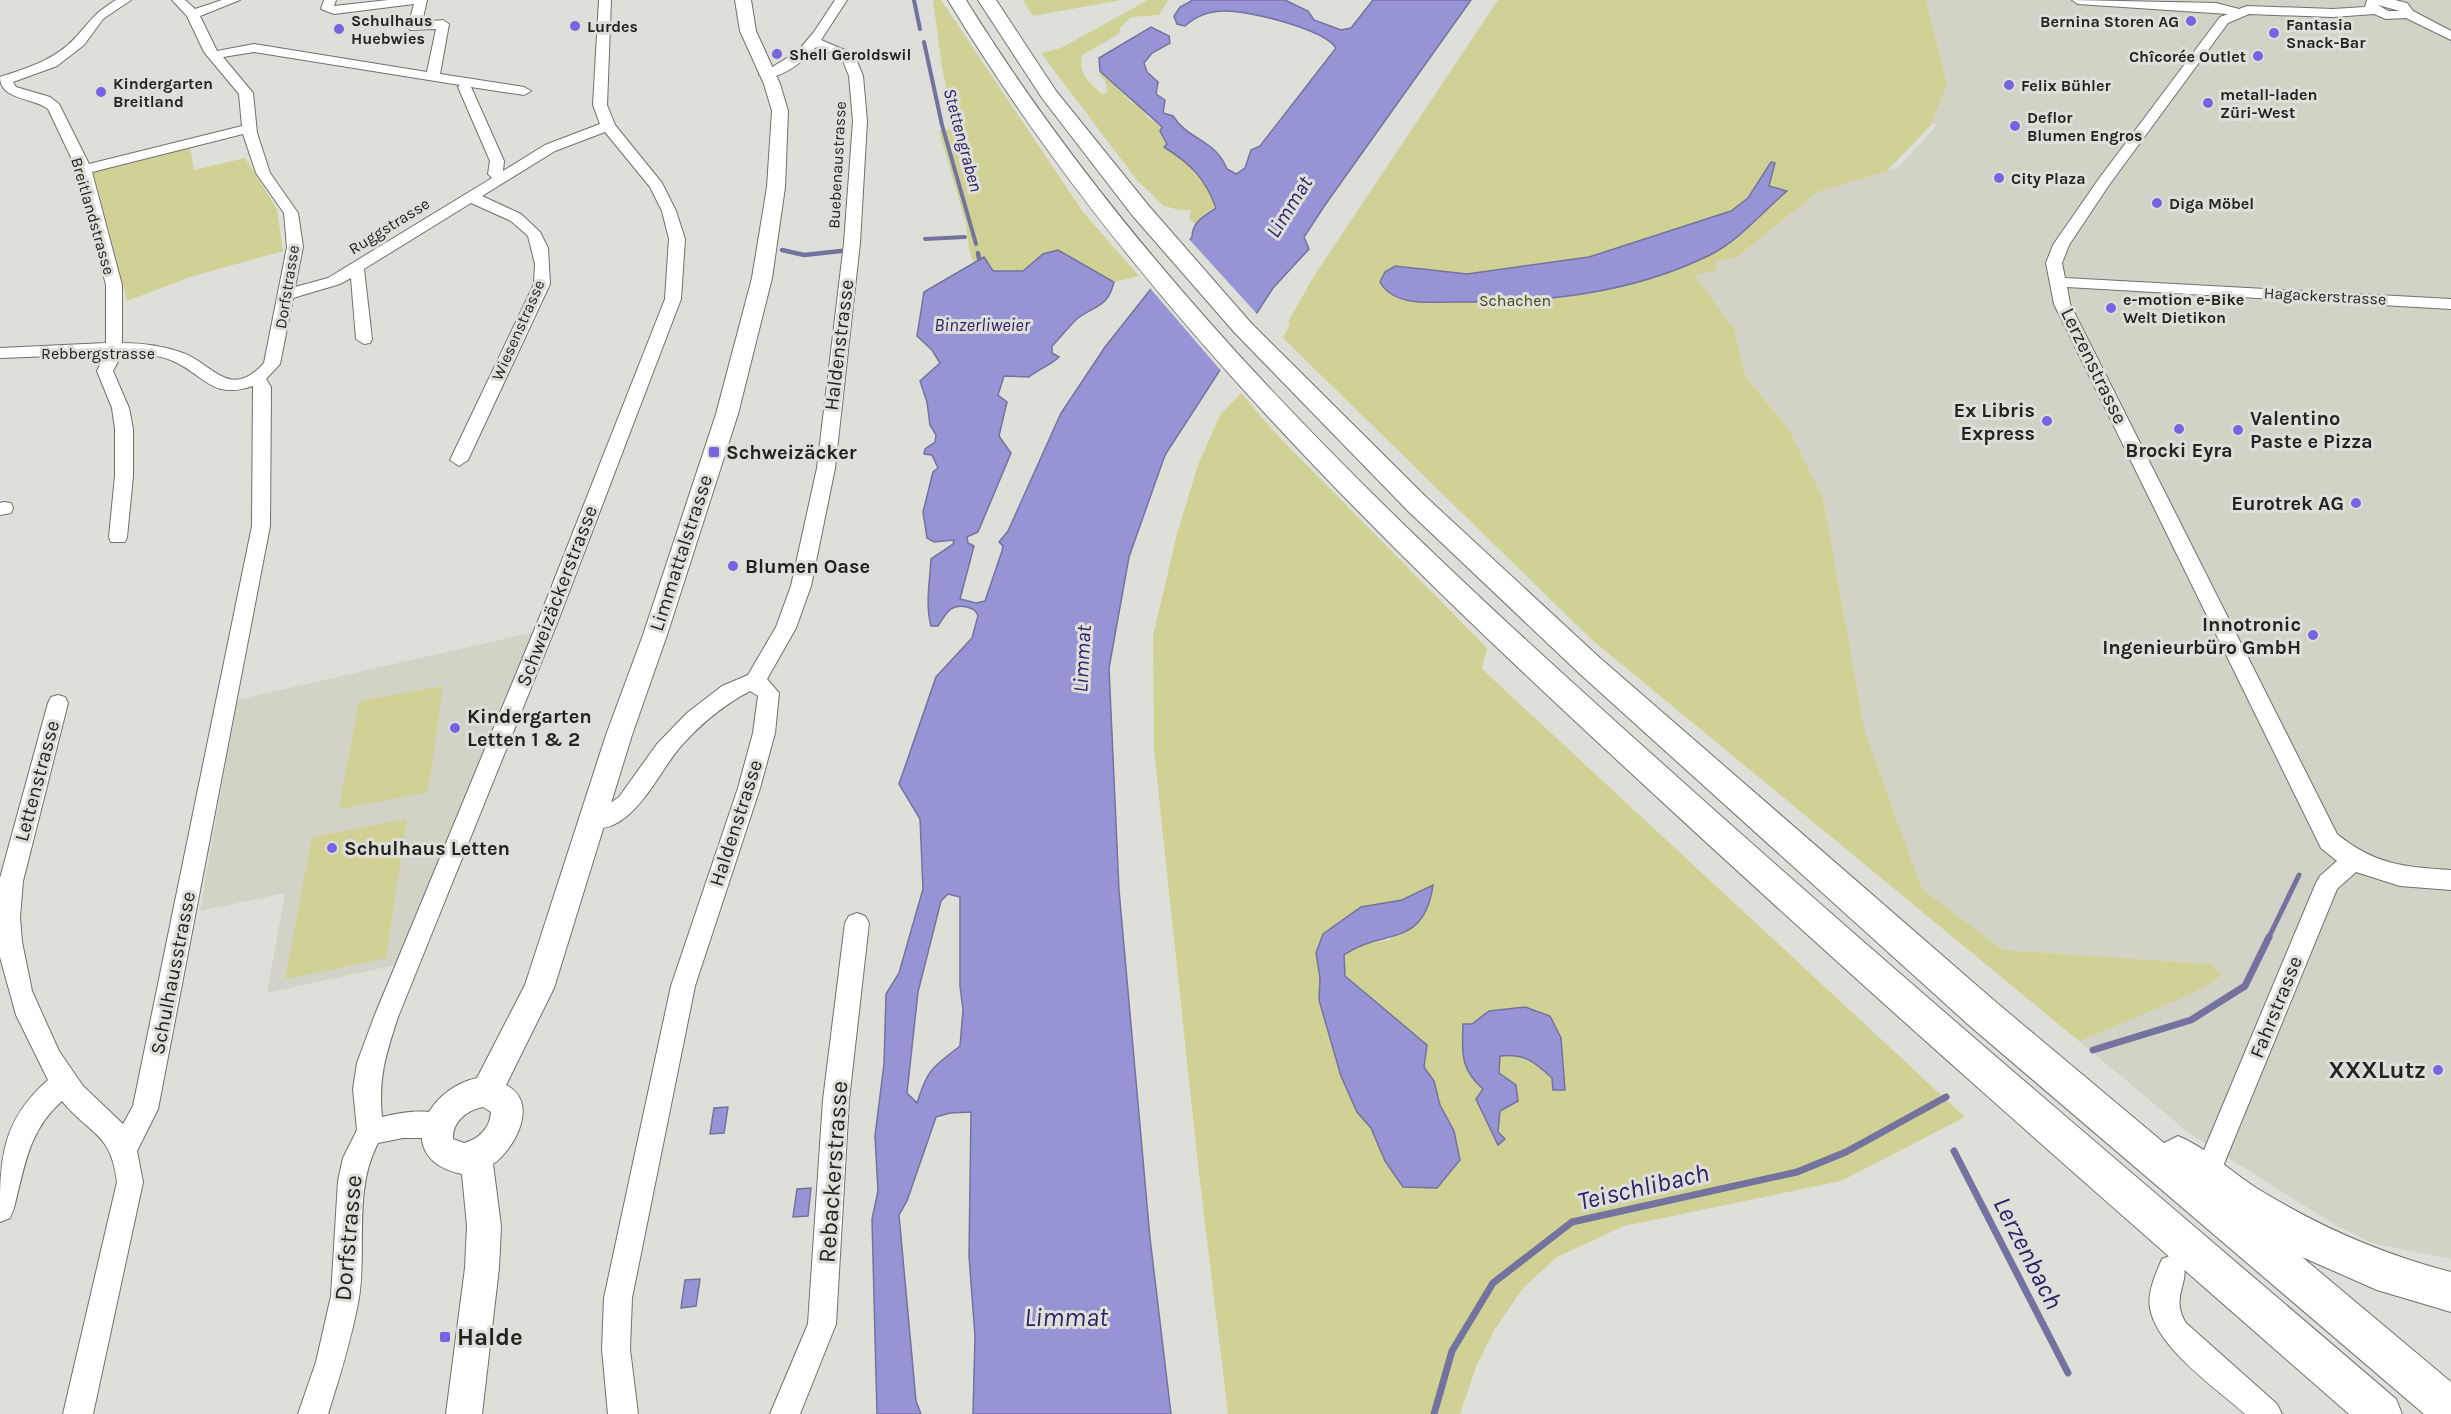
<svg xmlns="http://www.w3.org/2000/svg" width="2451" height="1414" font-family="Karla,sans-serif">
  <rect width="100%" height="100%" fill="#dedfd9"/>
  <g fill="#d2d3c6">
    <path d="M 1926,0 L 2451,0 L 2451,1259 L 2372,1243 L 2337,1226 L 2190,1134 L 2079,1041 L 2222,977 L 2212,964 L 2003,950 L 1922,889 L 1865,732 L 1823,498 L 1790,431 L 1745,374 L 1735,331 L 1695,275 L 1718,270 L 1715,262 L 1737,257 L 1818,192 L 1899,167 L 1937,125 L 1932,123 L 1947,84 Z"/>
    <path d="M 538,631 L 409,962 L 267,993 L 285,893 L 200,911 L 237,700 Z"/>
  </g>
  <g fill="#cfd294" fill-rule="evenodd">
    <path d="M 933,0 L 941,0 L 1083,212 L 1139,276 L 1114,282 L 1058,250 L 1043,254 L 1023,271 L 993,271 L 984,257 L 973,262 L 969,249 L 966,224 L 939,131 L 955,128 L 942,68 Z"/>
    <path d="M 1023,0 L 1121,0 L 1033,16 Z"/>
    <path d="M 1148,0 L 1168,0 L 1159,15 L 1131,17 L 1120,28 L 1119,34 L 1082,55 C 1079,75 1088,81 1102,94 L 1108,92 L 1105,81 L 1098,73 L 1101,72 L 1131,102 L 1140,106 L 1147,117 L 1162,127 L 1160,131 L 1167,144 L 1165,147 C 1192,164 1205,178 1216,207 L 1204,214 L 1195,224 L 1189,218 L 1191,210 L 1180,210 L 1164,206 L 1137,180 L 1041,53 L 1061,48 Z"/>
    <path d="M 1498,0 L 1926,0 L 1947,84 L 1931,125 L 1887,171 L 1818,192 L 1737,257 L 1715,262 L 1718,270 L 1695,275 L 1735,331 L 1745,375 L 1790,431 L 1823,498 L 1865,732 L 1922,889 L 2003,950 L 2212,964 L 2222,976 L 2191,994 L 2079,1041 L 1591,639 L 1283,338 L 1290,324 L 1288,322 L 1314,276 Z"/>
    <path d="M 190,147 L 194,170 L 245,158 L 277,209 L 283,251 L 190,277 L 127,301 L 93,171 Z"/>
    <path d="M 1241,393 L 1277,435 L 1487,648 L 1482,669 L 1965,1117 L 1841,1181 L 1624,1226 L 1557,1257 L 1523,1288 L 1495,1329 L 1476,1367 L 1460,1414 L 1228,1414 L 1198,1165 L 1154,750 L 1153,636 L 1177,534 L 1198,465 L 1220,415 ZM 1432,886 L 1390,940 L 1359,945 L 1344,955 L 1344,976 L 1427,1045 L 1424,1067 L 1434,1081 L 1440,1105 L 1454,1131 L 1385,1161 L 1371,1128 L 1357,1112 L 1341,1076 L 1319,1000 L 1320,978 L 1316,953 L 1361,907 L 1402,900 ZM 1463,1024 L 1472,1024 L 1562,1066 L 1565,1090 C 1543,1069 1532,1052 1500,1056 L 1499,1073 L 1516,1085 L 1500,1111 L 1498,1132 Z"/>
    <path d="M 443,686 L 428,792 L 339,809 L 359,701 Z"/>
    <path d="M 407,819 L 386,958 L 285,979 L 312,837 Z"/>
  </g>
  <g fill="#9694d4" stroke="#74729e" stroke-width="1.5" fill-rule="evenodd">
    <path d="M 1193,0 L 1285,0 L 1308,11 L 1314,20 L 1341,30 L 1351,28 L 1373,0 L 1471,0 L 1325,205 L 1304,237 L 1309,249 L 1273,288 L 1165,455 L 1129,557 L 1109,668 L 1119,890 L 1150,1238 L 1171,1414 L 973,1414 L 975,1336 L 969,1256 L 971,1112 L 950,1113 L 936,1117 L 907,1201 L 899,1215 L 916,1401 L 921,1414 L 877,1414 L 872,1219 L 878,1191 L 875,1136 L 884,1064 L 886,994 L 899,973 L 923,889 L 920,819 L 899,784 L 936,677 L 972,638 L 978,616 C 976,610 973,609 967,607 C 950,603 946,614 938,626 L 931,626 C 925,604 930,581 931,559 L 953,544 L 954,540 L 934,542 L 927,538 L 923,512 L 933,472 L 938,468 L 932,455 L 924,454 L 925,449 L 935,442 L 936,435 L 930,425 L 927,402 L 920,381 L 940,363 L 932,350 L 917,336 L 924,292 L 984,257 L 993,271 L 1023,271 L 1043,254 L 1058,250 L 1114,282 C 1108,307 1096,305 1078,318 C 1071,324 1059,339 1052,346 L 1052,353 L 1059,357 C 1051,365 1039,369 1029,377 L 1004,376 L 998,395 L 1007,402 L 999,436 L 1011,453 L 978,532 L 967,537 L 968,543 L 974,546 L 960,599 L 976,603 L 985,601 L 1002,551 L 1003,546 L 999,542 L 1008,531 L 1061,413 L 1105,347 L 1192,237 C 1192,222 1205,215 1216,208 C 1205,178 1191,164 1164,147 L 1167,144 L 1160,131 L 1162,127 C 1142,108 1121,91 1100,71 L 1099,58 L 1151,27 L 1169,36 L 1170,43 L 1152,53 L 1144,63 L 1147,72 L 1158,82 L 1156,94 L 1165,100 L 1163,113 L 1173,116 C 1189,141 1215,139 1227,169 L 1236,174 L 1245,168 L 1251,150 L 1260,146 L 1336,48 C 1324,29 1247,10 1224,11 C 1209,11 1196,16 1185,26 L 1177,24 L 1174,16 L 1180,7 ZM 948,894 L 960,897 L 960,986 L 963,1010 L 960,1046 C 932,1068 928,1068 917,1103 L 907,1093 L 918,992 L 941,901 Z"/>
    <path d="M 1771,162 L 1775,163 L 1769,186 L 1787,191 C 1761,213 1741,239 1710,255 C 1631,294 1541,303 1455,302 C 1430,302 1394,307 1380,282 L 1385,272 L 1395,266 L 1467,274 L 1589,257 L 1731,211 L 1748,198 Z"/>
    <path d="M 1433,885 C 1424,950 1381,928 1344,955 L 1345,976 L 1427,1045 L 1424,1067 L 1434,1081 L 1440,1105 L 1454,1131 L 1460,1160 L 1437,1188 L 1403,1187 L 1385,1161 L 1371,1128 L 1357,1112 L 1341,1076 L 1319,1000 L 1320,978 L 1316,953 L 1323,934 L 1361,907 L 1402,900 Z"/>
    <path d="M 1525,1007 L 1550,1016 L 1561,1038 L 1565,1090 L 1553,1090 L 1552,1078 C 1535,1062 1524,1053 1500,1056 L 1499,1073 L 1516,1085 L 1518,1101 L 1500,1111 L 1498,1132 L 1505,1139 L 1498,1145 L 1476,1099 L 1483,1089 C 1460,1069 1462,1053 1463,1024 L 1472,1024 L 1489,1011 Z"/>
    <path d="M 728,1107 L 724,1133 L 710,1134 L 714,1108 Z"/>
    <path d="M 811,1188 L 808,1216 L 793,1217 L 797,1189 Z"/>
    <path d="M 700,1279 L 696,1306 L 681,1308 L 685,1280 Z"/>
  </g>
  <path fill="#dedfd9" d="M 1188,238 L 1258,315 L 1222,372 L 1149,287 Z"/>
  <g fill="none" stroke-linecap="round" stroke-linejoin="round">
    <g stroke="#74729e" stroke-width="4">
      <path d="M 914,0 L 920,29"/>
      <path d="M 924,42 L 942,125 L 976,244"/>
      <path d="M 925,239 L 965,237"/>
    </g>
    <g stroke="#74729e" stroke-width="4.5">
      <path d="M 782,250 L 804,255 L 841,251"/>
      <path d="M 978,253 L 979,259"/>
    </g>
    <path stroke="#74729e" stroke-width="5" d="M 2268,939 L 2299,875"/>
    <g stroke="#74729e" stroke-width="7">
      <path d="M 2093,1050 L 2191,1020 L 2245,986 L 2269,937"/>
      <path d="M 1954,1151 L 2068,1373"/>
      <path d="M 1434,1414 L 1452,1351 L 1493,1283 L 1572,1222 L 1797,1172 L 1846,1152 L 1946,1097"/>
    </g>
    <defs>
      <g id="minor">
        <path d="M 116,0 L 131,0 L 103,19 L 84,45 L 57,66 L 13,82 L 16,87 L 50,97 L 59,104 L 89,164 L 242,126 L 239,94 L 204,52 L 187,16 L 172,0 L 185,0 L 195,9 L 222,0 L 240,0 L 200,16 L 217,51 L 254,44 L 427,72 L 436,29 L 410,30 L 408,27 L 414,4 L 334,14 L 321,9 L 324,0 L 336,0 L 334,6 L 388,0 L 427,0 L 422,22 L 443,20 L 449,24 L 440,74 L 524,87 L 531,91 L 524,95 L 471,87 L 504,161 L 503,171 L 545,145 L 600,124 L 593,105 L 599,0 L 611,0 L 607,105 L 615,125 L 662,183 L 676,211 L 685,239 L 681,299 L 558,621 L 398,1017 C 386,1054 378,1077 382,1117 C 402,1112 427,1108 447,1116 L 451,1125 L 447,1134 L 438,1138 L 403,1138 L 378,1143 C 353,1191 367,1246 359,1298 C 352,1337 340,1376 328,1414 L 298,1414 L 316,1362 L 331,1296 L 338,1181 L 343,1158 L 357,1130 L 353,1089 L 357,1063 L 374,1017 L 538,621 L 665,299 L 669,239 L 662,211 L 650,187 L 605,132 L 555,151 L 482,196 L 521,214 L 540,232 L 548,248 L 550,284 L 468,460 L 459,466 L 450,460 L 534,284 L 535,264 L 528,236 L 511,221 L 471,203 L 364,269 L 372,339 L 370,343 L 364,344 L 356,339 L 351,278 L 340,284 L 293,298 L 280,364 L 266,379 L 271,387 L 270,526 L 158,1109 L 137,1151 L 143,1182 L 93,1414 L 63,1414 L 117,1182 C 111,1132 90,1135 62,1101 C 28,1131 25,1166 14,1208 L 10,1218 L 0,1222 C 0,1161 0,1122 48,1080 L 16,1015 L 0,957 L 0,878 L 48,703 L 51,697 L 58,695 L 65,697 L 68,703 L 23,881 L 20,917 L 22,942 L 32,991 L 59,1051 L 83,1086 L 123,1124 L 133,1106 L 252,526 L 253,386 C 211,400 205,375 173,361 C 158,354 138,354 122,354 L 113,371 L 129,408 L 133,429 L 133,476 L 127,537 L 125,542 L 111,542 L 109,537 L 115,476 L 115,429 L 112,408 L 97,371 L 105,354 L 0,358 L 0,348 L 106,343 L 106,285 L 77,170 L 48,109 C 32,97 0,100 0,77 C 27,68 55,60 75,38 C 92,20 93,14 116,0 ZM 254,52 L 460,85 L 458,87 L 490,161 L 488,174 L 492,178 L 328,278 L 295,287 L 303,247 L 298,213 L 270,173 L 257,133 L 253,93 L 223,57 ZM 243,134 L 256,173 L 284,213 L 287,247 L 264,363 C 230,401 213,364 183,353 C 164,346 142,343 122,343 L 122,285 L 92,172 Z"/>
        <path d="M 835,0 L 847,0 L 821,40 L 854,54 L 863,76 L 867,121 L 860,243 L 835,468 L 811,586 L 796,628 L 767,679 L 779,693 L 775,733 L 760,788 L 695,986 L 632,1298 L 630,1349 L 638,1414 L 608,1414 L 602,1349 L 604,1298 L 671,986 L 738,788 L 753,733 L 758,696 L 750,691 C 723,705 701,724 681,746 C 657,773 630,842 584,826 L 581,819 L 584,812 L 603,808 L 619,797 L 657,744 L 687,713 L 722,686 L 748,675 L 776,627 L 791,586 L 817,468 L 844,243 L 853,121 L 849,76 L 841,56 L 816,47 C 802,63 787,74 766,79 L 759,75 L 797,52 L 814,32 Z"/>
        <path d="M 2072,0 L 2216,3 L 2239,9 L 2247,6 L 2333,9 L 2365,7 L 2367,0 L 2395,0 L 2407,3 L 2413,11 L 2451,31 L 2451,40 L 2406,18 L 2386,19 L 2374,14 L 2333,17 L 2249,14 L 2228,23 L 2109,185 L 2069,245 L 2062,263 L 2065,278 L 2451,299 L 2451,309 L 2067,287 L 2070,304 L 2337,834 C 2375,865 2404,867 2451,870 L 2451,890 L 2400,886 L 2356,872 L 2337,889 L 2221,1171 L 2212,1175 L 2203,1171 L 2199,1162 L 2316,883 L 2320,876 L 2337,861 L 2321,848 L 2054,304 L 2046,263 L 2053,245 L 2098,180 L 2220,17 L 2228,14 L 2078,4 ZM 2378,5 L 2400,11 L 2388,11 Z"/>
        <path d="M 4,502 L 11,503 L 13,508 L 11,513 L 0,515 L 0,503 Z"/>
        <path d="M 857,913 L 865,916 L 869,923 L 849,1100 L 836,1324 L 800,1414 L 770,1414 L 808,1324 L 823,1100 L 845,923 L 849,916 Z"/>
        <path d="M 2172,1255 L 2182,1259 C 2192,1283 2169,1296 2186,1323 L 2277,1404 L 2282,1414 L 2245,1414 C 2216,1388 2157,1348 2150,1308 C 2147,1293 2156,1273 2162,1259 Z"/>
      </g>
      <path id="major" d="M 735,0 L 751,0 L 756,31 L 780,84 L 788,111 L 785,187 L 772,278 L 738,414 L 667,635 L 632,735 L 554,988 L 506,1085 C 540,1102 515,1149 493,1164 L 501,1226 L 499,1268 L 482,1414 L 446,1414 L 465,1268 L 467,1226 L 462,1174 C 393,1160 423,1090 477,1078 L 525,985 L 606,735 L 643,635 L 716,414 L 752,278 L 767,187 L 772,111 L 764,84 L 740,31 ZM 483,1107 L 491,1112 C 490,1128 479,1139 464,1143 L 453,1139 C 452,1122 467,1110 483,1107 Z"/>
      <g id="highway">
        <path d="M 948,0 L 966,0 C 1149,295 1407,535 1664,765 C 1904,981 2151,1189 2396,1399 L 2402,1414 L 2349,1414 C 2112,1207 1876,1000 1645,786 C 1388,549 1130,301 948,0 Z"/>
        <path d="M 978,0 L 996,0 L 1056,91 L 1148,205 L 1251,323 L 1426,497 L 1600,658 L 1997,1003 L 2164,1143 L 2178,1136 C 2207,1148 2231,1172 2258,1189 C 2320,1227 2381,1254 2451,1272 L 2451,1312 L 2377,1290 L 2302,1257 L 2451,1382 L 2451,1414 L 2424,1414 L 1971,1027 L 1580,674 L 1408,511 L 1235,333 L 1132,215 L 1042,98 Z"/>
      </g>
    </defs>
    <use href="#minor" stroke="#71716c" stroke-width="2"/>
    <use href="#major" stroke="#71716c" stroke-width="2"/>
    <use href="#highway" stroke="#71716c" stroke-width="2"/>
    <use href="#minor" fill="#fff" fill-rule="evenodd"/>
    <use href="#major" fill="#fff" fill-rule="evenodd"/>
    <use href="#highway" fill="#fff" fill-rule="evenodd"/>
  </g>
  <g fill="#7565e0" stroke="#dedfd9" stroke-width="2">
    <circle cx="2191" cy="21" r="6"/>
    <circle cx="575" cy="26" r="6"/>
    <circle cx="339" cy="29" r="6"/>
    <circle cx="2274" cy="33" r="6"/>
    <circle cx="777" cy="54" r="6"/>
    <circle cx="2258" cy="56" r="6"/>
    <circle cx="2009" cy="85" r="6"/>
    <circle cx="101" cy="92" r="6"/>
    <circle cx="2208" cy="103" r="6"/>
    <circle cx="2015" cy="126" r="6"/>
    <circle cx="1999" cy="178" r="6"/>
    <circle cx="2157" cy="203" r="6"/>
    <circle cx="2111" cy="308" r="6"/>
    <circle cx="2047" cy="421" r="6"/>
    <circle cx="2179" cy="429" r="6"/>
    <circle cx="2238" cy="430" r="6"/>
    <rect x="708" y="446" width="12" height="12" rx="3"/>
    <circle cx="2356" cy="503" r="6"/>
    <circle cx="733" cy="566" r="6"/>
    <circle cx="2313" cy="635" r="6"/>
    <circle cx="455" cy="728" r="6"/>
    <circle cx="332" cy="848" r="6"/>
    <circle cx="2438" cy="1070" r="6"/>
    <rect x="439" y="1331" width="12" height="12" rx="3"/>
  </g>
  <g text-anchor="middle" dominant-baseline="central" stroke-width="6" stroke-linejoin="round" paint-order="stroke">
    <g font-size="16" font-weight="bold" fill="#232321" stroke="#dedfd9" text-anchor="start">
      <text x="351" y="20">Schulhaus<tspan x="351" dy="18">Huebwies</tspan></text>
      <text x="2179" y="21" text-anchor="end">Bernina Storen AG</text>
      <text x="2286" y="24">Fantasia<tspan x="2286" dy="18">Snack-Bar</tspan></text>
      <text x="587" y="26">Lurdes</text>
      <text x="789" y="54">Shell Geroldswil</text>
      <text x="2246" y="56" text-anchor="end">Chîcorée Outlet</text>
      <text x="113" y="83">Kindergarten<tspan x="113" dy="18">Breitland</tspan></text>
      <text x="2021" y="85">Felix Bühler</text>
      <text x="2220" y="94">metall-laden<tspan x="2220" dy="18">Züri-West</tspan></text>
      <text x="2027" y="117">Deflor<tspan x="2027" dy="18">Blumen Engros</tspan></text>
      <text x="2011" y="178">City Plaza</text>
      <text x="2169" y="203">Diga Möbel</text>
      <text x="2123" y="299">e-motion e-Bike<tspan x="2123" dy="18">Welt Dietikon</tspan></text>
    </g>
    <g font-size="16" fill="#232321" stroke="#dedfd9">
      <text transform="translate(837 165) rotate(-87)">Buebenaustrasse</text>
      <text transform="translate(93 216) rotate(74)">Breitlandstrasse</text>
      <text transform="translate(389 226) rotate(-32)">Ruggstrasse</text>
      <text transform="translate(287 287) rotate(-81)">Dorfstrasse</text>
      <text transform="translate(2325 296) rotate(3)">Hagackerstrasse</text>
      <text transform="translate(518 330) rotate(-66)">Wiesenstrasse</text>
      <text x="98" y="353">Rebbergstrasse</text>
    </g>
    <g font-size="16" fill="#484913" stroke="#dedfd9">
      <text x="1515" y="300">Schachen</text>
    </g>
    <g font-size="18" font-style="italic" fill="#2e206a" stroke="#dedfd9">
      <text transform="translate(963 140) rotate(75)">Stettengraben</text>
      <text x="982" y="325">Binzerliweier</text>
    </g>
    <g font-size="20" fill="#232321" stroke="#dedfd9">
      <text transform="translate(839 345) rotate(-83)">Haldenstrasse</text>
      <text transform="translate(2094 366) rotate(64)">Lerzenstrasse</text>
      <text transform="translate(681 553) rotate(-72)">Limmattalstrasse</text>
      <text transform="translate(557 596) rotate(-69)">Schweizäckerstrasse</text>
      <text transform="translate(37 781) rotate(-75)">Lettenstrasse</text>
      <text transform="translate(736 823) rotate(-72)">Haldenstrasse</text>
      <text transform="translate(173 973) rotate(-79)">Schulhausstrasse</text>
      <text transform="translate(2276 1007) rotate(-68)">Fahrstrasse</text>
    </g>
    <g font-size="20" font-weight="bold" fill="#232321" stroke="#dedfd9" text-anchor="start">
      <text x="2035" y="410" text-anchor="end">Ex Libris<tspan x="2035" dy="23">Express</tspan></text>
      <text x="2250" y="418">Valentino<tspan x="2250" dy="23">Paste e Pizza</tspan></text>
      <text x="2179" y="450" text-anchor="middle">Brocki Eyra</text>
      <text x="726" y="452">Schweizäcker</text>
      <text x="2344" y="503" text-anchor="end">Eurotrek AG</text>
      <text x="745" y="566">Blumen Oase</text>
      <text x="2301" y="624" text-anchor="end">Innotronic<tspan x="2301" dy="23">Ingenieurbüro GmbH</tspan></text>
      <text x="467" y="716">Kindergarten<tspan x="467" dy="23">Letten 1 &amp; 2</tspan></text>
      <text x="344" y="848">Schulhaus Letten</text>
    </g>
    <g font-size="21" font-style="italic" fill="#2e206a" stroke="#dedfd9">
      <text transform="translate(1289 207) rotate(-58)">Limmat</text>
      <text transform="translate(1082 659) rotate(-87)">Limmat</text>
    </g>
    <g font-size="24" font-weight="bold" fill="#232321" stroke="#dedfd9" text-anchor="end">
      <text x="2426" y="1070">XXXLutz</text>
      <text x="457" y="1337" text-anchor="start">Halde</text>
    </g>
    <g font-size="24" fill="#232321" stroke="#dedfd9">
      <text transform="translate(833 1172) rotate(-86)">Rebackerstrasse</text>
      <text transform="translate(348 1238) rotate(-85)">Dorfstrasse</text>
    </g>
    <g font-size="26" font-style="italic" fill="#2e206a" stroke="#dedfd9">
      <text transform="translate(1643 1187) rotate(-13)">Teischlibach</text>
      <text transform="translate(2028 1253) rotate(63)">Lerzenbach</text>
      <text x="1066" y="1317">Limmat</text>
    </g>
  </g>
</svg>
